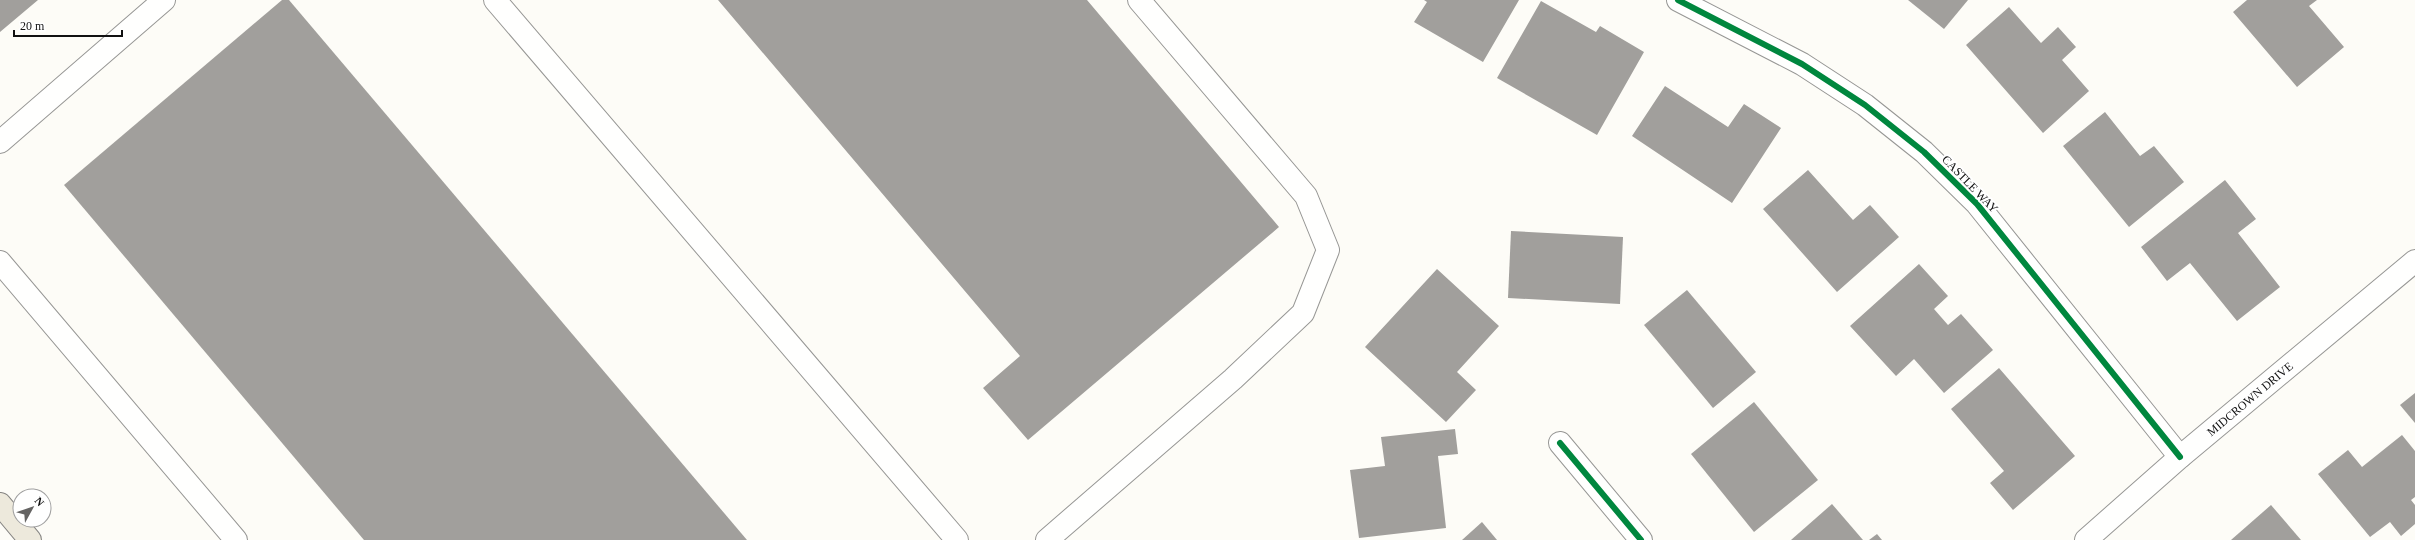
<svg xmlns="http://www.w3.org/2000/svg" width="2415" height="540" font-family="Georgia,serif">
  <rect width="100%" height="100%" fill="#fdfcf7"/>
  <g fill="#a19f9c">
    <path d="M 0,0 L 38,0 L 0,32 Z"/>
    <path d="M 282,0 L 289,0 L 747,540 L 364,540 L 64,185 Z"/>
    <path d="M 718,0 L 1087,0 L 1279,227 L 1028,440 L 983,388 L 1020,356 Z"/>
    <path d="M 1424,0 L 1519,0 L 1483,62 L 1414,22 L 1427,2 Z"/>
    <path d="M 1908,0 L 1968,0 L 1944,29 Z"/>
    <path d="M 2247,0 L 2317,0 L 2309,6 L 2344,47 L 2297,87 L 2233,12 Z"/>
    <path d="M 1541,1 L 1596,32 L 1600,26 L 1644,52 L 1597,135 L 1497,78 Z"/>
    <path d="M 2009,7 L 2041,43 L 2058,27 L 2076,47 L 2062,60 L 2089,91 L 2043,133 L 1966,45 Z"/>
    <path d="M 1665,86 L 1728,127 L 1744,104 L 1781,128 L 1732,203 L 1632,136 Z"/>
    <path d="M 2105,112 L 2140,156 L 2154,146 L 2184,182 L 2129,227 L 2063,146 Z"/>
    <path d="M 1808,170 L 1853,220 L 1870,205 L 1899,237 L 1837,292 L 1763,209 Z"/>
    <path d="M 2225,180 L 2256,219 L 2238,233 L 2280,287 L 2237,321 L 2190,263 L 2167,281 L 2141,247 Z"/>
    <path d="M 1511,231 L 1623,237 L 1620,304 L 1508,298 Z"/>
    <path d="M 1919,264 L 1948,296 L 1934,309 L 1948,325 L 1961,314 L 1993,350 L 1944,393 L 1914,359 L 1896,376 L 1850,326 Z"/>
    <path d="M 1437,269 L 1499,326 L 1457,372 L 1476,390 L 1446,422 L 1365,347 Z"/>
    <path d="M 1687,290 L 1756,372 L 1713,408 L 1644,325 Z"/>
    <path d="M 1999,368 L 2075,456 L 2013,510 L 1990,483 L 2004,471 L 1951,409 Z"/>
    <path d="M 2415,393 L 2415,423 L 2400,405 Z"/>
    <path d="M 1754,402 L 1818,480 L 1754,532 L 1691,454 Z"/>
    <path d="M 1455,429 L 1458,454 L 1438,456 L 1446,528 L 1359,538 L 1350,470 L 1385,466 L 1381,437 Z"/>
    <path d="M 2402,435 L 2415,451 L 2415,497 L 2411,500 L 2415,505 L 2415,524 L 2401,536 L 2390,522 L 2370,537 L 2318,474 L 2348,450 L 2362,467 Z"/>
    <path d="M 1832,504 L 1863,540 L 1791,540 Z"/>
    <path d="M 2271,505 L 2301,540 L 2231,540 Z"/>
    <path d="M 1482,522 L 1497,540 L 1462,540 Z"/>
    <path d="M 1877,534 L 1882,540 L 1869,540 Z"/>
  </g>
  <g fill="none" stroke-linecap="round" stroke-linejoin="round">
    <defs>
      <g id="minor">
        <path d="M 495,0 L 957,540"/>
        <path d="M 1678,0 L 1802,64 L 1865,105 L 1924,152 L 1977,204 L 2180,457"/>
        <path d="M 0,142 L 164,0"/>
        <path d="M 0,262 L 236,540"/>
        <path d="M 1560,443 L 1641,540"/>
        <path d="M 1047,540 L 1233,379 L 1303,313 L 1328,250 L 1306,196 L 1139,0"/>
        <path d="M 2086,540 L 2180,457 L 2415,261"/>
      </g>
      <path id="major" d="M 0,504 L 30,540"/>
    </defs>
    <use href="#minor" stroke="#979795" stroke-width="24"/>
    <use href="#major" stroke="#858482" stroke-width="24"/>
    <use href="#minor" stroke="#fffffe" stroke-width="22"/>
    <use href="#major" stroke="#ede9dc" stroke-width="22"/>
    <defs>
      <g id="cycleway">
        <path d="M 1678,0 L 1802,64 L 1865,105 L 1924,152 L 1977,204 L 2180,457"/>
        <path d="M 1560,443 L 1641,540"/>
      </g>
    </defs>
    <use href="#cycleway" stroke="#fff" stroke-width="8"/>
    <use href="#cycleway" stroke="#00873e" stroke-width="6"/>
  </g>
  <g text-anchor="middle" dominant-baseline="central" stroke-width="4" stroke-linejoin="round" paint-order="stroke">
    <g font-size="12" fill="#111" stroke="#fff">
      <text transform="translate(1970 184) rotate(46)">CASTLE WAY</text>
      <text transform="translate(2250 399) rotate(-40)">MIDCROWN DRIVE</text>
    </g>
  </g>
  <g transform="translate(32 508) rotate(50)"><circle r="19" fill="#ffffff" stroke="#a0a0a0"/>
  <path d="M0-3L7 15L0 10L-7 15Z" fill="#646362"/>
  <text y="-6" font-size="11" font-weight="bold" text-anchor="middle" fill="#111111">N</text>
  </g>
  <path d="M14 30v6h108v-6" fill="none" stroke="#111111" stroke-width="2"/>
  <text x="20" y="30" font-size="12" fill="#111111" stroke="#ffffff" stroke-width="3" paint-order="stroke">20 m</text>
</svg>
